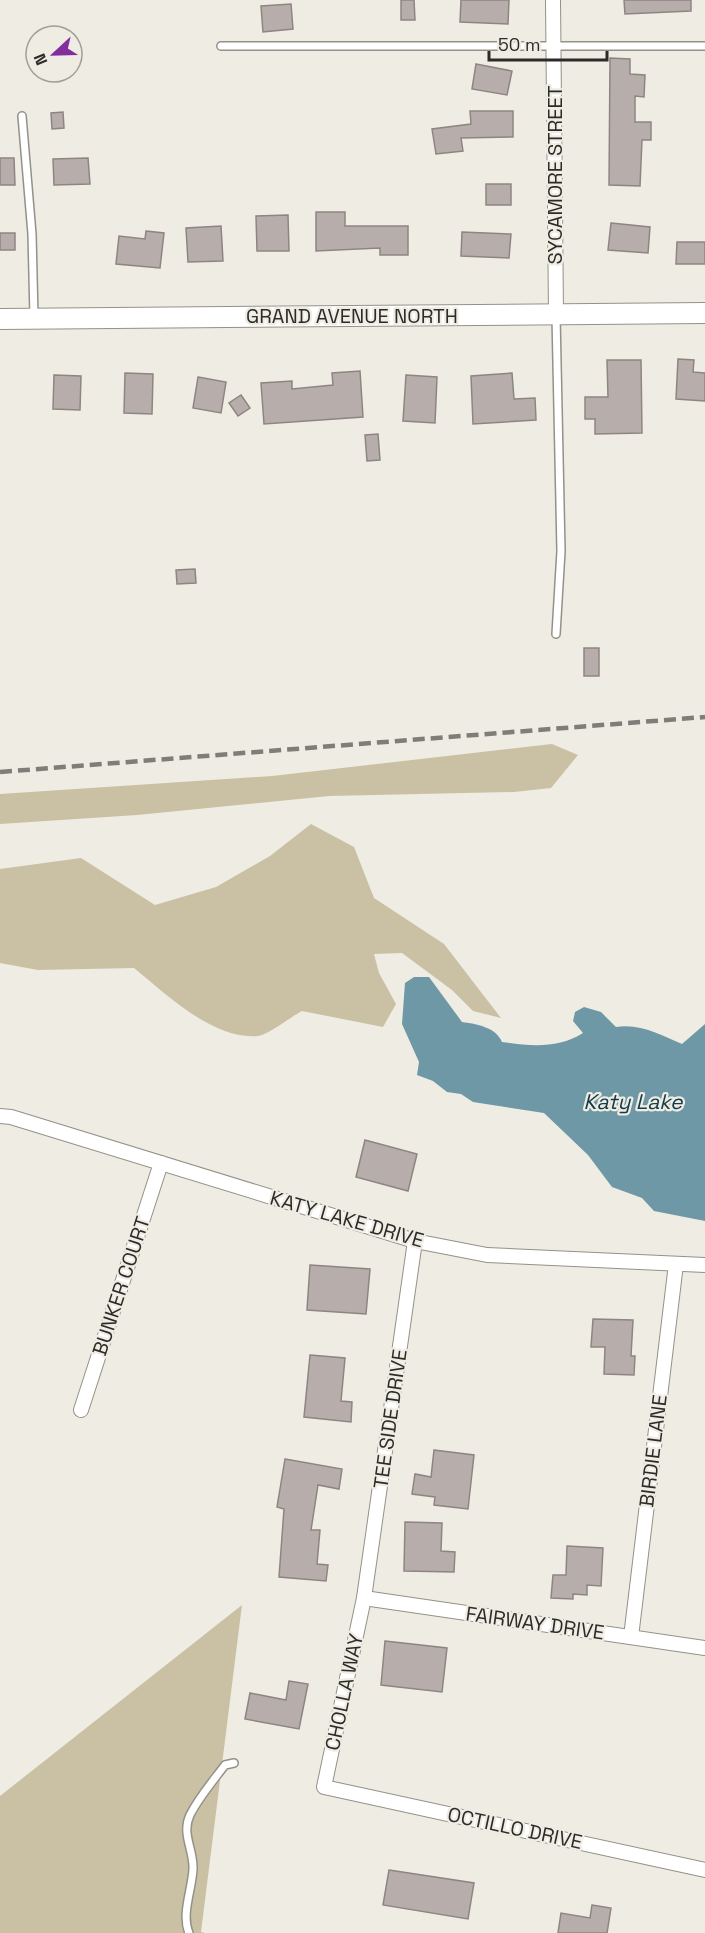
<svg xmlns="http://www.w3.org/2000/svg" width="705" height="1933" font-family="'Space Grotesk',sans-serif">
  <rect width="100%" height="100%" fill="#eeece3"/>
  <g fill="#cac1a4">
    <path d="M 552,744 L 578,755 L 551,788 L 514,792 L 329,796 L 137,815 L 0,824 L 0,794 L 272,776 Z"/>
    <path d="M 311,824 L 354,847 L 374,898 L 444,944 L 501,1018 L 473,1011 L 452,990 L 402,953 L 374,954 L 379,973 L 396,1004 L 383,1027 L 302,1011 C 292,1016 268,1035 258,1036 C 213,1040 166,994 134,968 L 38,970 L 0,963 L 0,869 L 81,858 L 155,905 L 216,887 L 270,856 Z"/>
    <path d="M 242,1605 L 201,1932 L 205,1933 L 0,1933 L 0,1796 Z"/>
  </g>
  <path fill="#6e98a5" d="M 414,977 L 429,977 L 462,1022 C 476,1024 496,1027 502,1042 C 530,1046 558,1049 583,1033 L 573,1021 L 575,1012 L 584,1007 L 601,1012 L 616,1027 C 640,1023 661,1035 682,1044 L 705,1024 L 705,1221 L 654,1211 L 642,1198 L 612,1187 L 588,1155 L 544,1113 L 473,1102 L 461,1094 L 447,1092 L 433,1081 L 417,1075 L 419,1062 L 402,1024 L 405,983 Z"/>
  <g fill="#b7aeab" stroke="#8e8582" stroke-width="1.5">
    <path d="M 401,0 L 414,0 L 415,20 L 401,20 Z"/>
    <path d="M 461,0 L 509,0 L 508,24 L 460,22 Z"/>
    <path d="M 624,0 L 691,0 L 691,11 L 625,14 Z"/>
    <path d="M 291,4 L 293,29 L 263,32 L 261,6 Z"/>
    <path d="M 610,58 L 630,59 L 630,74 L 645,75 L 644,97 L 635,96 L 635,122 L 651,122 L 651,140 L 642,140 L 640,186 L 609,185 Z"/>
    <path d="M 476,64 L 512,71 L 507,95 L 472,89 Z"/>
    <path d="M 470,111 L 513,111 L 513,137 L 461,138 L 463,151 L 436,154 L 432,129 L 471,124 Z"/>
    <path d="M 63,112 L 64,128 L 52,129 L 51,113 Z"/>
    <path d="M 0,158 L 14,158 L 15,185 L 0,185 Z"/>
    <path d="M 88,158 L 90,184 L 54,185 L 53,159 Z"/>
    <rect x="486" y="184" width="25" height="21"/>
    <path d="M 316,212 L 345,212 L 345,226 L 408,226 L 408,255 L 380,255 L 380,248 L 316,251 Z"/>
    <path d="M 288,215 L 289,251 L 257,251 L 256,216 Z"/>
    <path d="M 611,223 L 650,227 L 648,253 L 608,250 Z"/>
    <path d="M 221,226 L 223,261 L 188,262 L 186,228 Z"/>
    <path d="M 146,231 L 164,233 L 160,268 L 116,264 L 119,236 L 145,239 Z"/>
    <path d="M 462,232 L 511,234 L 509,258 L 461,256 Z"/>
    <rect x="0" y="233" width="15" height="17"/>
    <path d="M 677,242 L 705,242 L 705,264 L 676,264 Z"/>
    <path d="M 678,359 L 694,360 L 693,372 L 705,373 L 705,401 L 676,399 Z"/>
    <path d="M 607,360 L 641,360 L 642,433 L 595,434 L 595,419 L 585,419 L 585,397 L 608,397 Z"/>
    <path d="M 360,371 L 363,417 L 264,424 L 261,383 L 292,381 L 292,389 L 333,385 L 332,373 Z"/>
    <path d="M 125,373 L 153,374 L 152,414 L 124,413 Z"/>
    <path d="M 512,373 L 514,399 L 535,398 L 536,420 L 473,424 L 471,376 Z"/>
    <path d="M 54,375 L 81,376 L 80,410 L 53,409 Z"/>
    <path d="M 406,375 L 437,377 L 435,423 L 403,421 Z"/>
    <path d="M 198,377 L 226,382 L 221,413 L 193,408 Z"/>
    <path d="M 241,395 L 250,408 L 238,416 L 229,403 Z"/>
    <path d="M 378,434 L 380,460 L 367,461 L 365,435 Z"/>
    <path d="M 195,569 L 196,583 L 177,584 L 176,570 Z"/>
    <rect x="584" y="648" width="15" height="28"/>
    <path d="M 365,1140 L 417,1154 L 408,1191 L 356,1177 Z"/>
    <path d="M 310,1265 L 370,1269 L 366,1314 L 307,1310 Z"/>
    <path d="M 593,1319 L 633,1320 L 631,1356 L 635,1356 L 634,1375 L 604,1374 L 605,1347 L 591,1347 Z"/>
    <path d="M 310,1355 L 345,1358 L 341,1401 L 352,1402 L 351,1422 L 304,1417 Z"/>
    <path d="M 434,1450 L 474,1455 L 468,1509 L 434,1505 L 435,1497 L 412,1494 L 415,1474 L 431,1477 Z"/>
    <path d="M 285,1459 L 342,1469 L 339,1489 L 318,1485 L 311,1530 L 320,1530 L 317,1564 L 328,1565 L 326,1581 L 279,1577 L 284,1509 L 277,1507 Z"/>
    <path d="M 405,1522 L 442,1523 L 441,1551 L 455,1552 L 454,1572 L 404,1571 Z"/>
    <path d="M 567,1546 L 603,1548 L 601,1586 L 587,1585 L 587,1595 L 573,1594 L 573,1599 L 551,1598 L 553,1575 L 566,1575 Z"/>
    <path d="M 385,1641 L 447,1648 L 442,1692 L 381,1685 Z"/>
    <path d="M 289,1681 L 308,1684 L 299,1729 L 245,1719 L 250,1693 L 286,1700 Z"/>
    <path d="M 389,1870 L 474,1883 L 468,1919 L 383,1905 Z"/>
    <path d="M 592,1905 L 611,1908 L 607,1933 L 558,1933 L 561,1913 L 590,1918 Z"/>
  </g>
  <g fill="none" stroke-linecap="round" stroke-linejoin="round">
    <defs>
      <g id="lane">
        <path d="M 221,46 L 705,46"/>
        <path d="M 22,116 L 32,234 L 34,317"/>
        <path d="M 556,634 L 561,551 L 556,316"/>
        <path d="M 189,1933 C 181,1914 192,1890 193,1869 C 194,1850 181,1834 190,1815 C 199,1797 213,1781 225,1765 L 234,1763"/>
      </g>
      <g id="street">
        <path d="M 553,0 L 556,314"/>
        <path d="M 0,1116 L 11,1117 L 415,1241 L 487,1255 L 705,1265"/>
        <path d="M 415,1241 L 364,1598 L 324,1787 L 705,1870"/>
        <path d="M 81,1410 L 161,1163"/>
        <path d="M 364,1598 L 705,1648"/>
        <path d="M 631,1637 L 676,1264"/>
      </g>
      <path id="secondary" d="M 0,319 L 705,313"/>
    </defs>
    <use href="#lane" stroke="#949189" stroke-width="10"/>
    <use href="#street" stroke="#949189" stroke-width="16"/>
    <use href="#secondary" stroke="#949189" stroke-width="22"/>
    <use href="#lane" stroke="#fff" stroke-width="7"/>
    <use href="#street" stroke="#fff" stroke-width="14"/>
    <use href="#secondary" stroke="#fff" stroke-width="20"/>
    <path stroke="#7e7d77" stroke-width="4.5" stroke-dasharray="12 6" stroke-linecap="butt" d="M 0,772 L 705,717"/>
  </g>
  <g text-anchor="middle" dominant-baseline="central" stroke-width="4.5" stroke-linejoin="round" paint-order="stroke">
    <g font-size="20" fill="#2c2b27" stroke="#eeece3">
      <text transform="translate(555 175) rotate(-90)">SYCAMORE STREET</text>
      <text x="352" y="316">GRAND AVENUE NORTH</text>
      <text transform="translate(347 1219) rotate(16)">KATY LAKE DRIVE</text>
      <text transform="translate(121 1286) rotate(-72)">BUNKER COURT</text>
      <text transform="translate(390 1419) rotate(-82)">TEE SIDE DRIVE</text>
      <text transform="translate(653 1451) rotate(-83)">BIRDIE LANE</text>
      <text transform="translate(535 1623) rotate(8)">FAIRWAY DRIVE</text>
      <text transform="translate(344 1692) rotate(-78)">CHOLLA WAY</text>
      <text transform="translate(515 1828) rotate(12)">OCTILLO DRIVE</text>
    </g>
    <g font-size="21" font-style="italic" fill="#133a46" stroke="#eeece3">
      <text x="633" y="1101">Katy Lake</text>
    </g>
  </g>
  <g transform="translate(54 54) rotate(248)"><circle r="28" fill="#eeece3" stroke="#a09f98" stroke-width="1.5"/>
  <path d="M0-4.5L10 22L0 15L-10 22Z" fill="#822e9d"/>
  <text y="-9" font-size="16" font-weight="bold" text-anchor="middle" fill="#2c2b27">N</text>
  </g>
  <path d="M489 51v9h118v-9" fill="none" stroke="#2c2b27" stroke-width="3"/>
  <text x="498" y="51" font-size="18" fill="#2c2b27" stroke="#eeece3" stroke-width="4.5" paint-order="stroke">50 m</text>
</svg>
